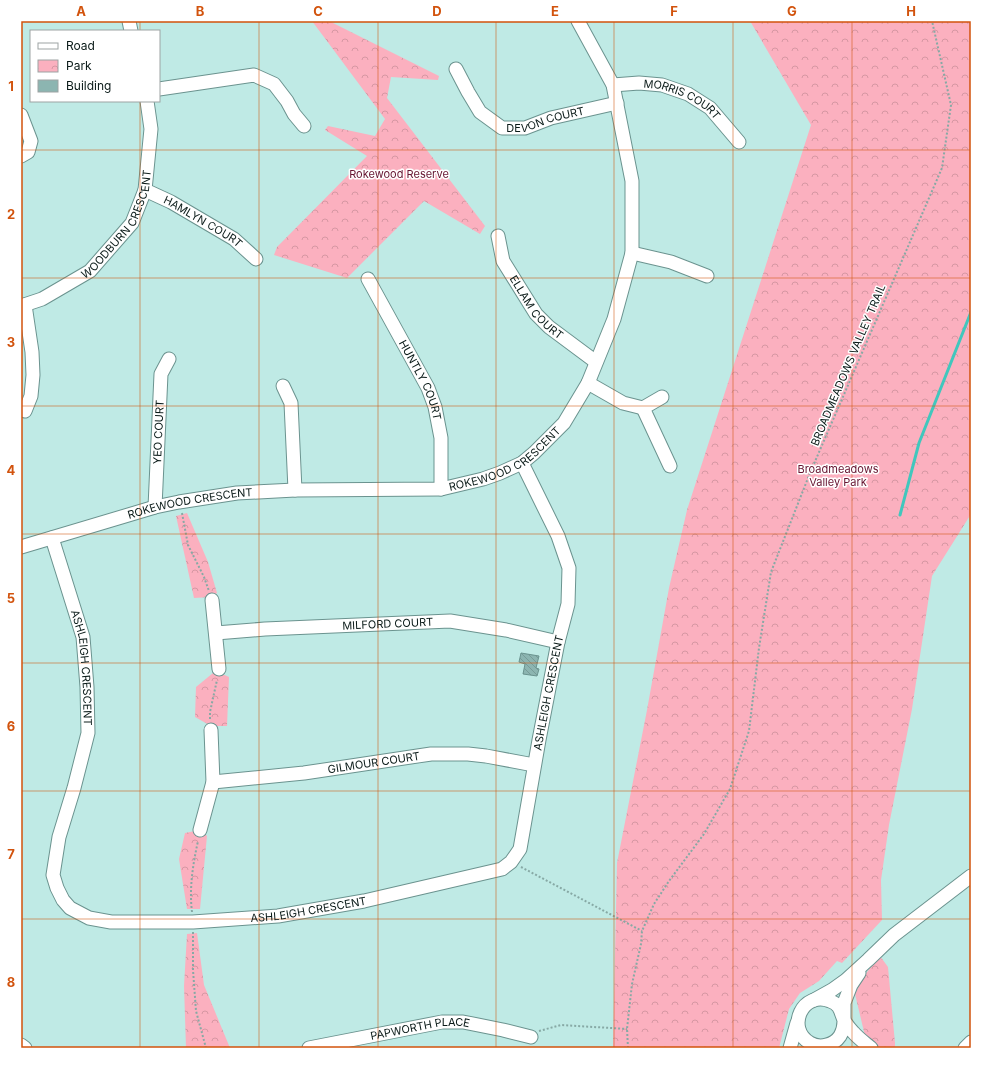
<svg xmlns="http://www.w3.org/2000/svg" width="992" height="1069" font-family="Inter,sans-serif">
  <defs>
    <pattern id="park-crowns" width="20" height="18" patternUnits="userSpaceOnUse"><rect width="20" height="18" fill="#fbb0bf"/><path d="M2 6a3 3 0 1 1 6 0M12 15a3 3 0 1 1 6 0" fill="none" stroke="#d697a3"/></pattern>
    <pattern id="building-back-hatch" width="6" height="6" patternUnits="userSpaceOnUse"><rect width="6" height="6" fill="#8cb5b1"/><path d="M-1 5l2 2M0 0l6 6M5-1l2 2" fill="none" stroke="#779b98"/></pattern>
  </defs>
  <rect width="100%" height="100%" fill="#bfeae5"/>
  <g fill="url(#park-crowns)">
    <path d="M 312,21 L 329,21 L 439,76 L 438,80 L 391,77 L 387,98 L 485,226 L 480,234 L 424,201 L 347,278 L 274,255 L 277,247 L 367,156 L 325,130 L 328,126 L 375,136 L 385,119 Z"/>
    <path d="M 750,21 L 971,21 L 971,514 L 932,576 L 912,709 L 889,825 L 881,880 L 882,920 L 842,963 L 837,961 L 819,981 L 800,993 L 789,1009 L 779,1048 L 613,1048 L 617,863 L 647,710 L 669,588 L 687,510 L 811,125 Z"/>
    <path d="M 187,513 L 208,562 L 217,593 L 211,597 L 194,598 L 176,516 Z"/>
    <path d="M 218,672 L 229,677 L 227,726 L 211,726 L 195,717 L 196,687 L 213,673 Z"/>
    <path d="M 200,830 L 207,836 L 200,909 L 187,909 L 179,859 L 185,833 Z"/>
    <path d="M 197,933 L 204,985 L 230,1048 L 186,1048 L 184,986 L 187,934 Z"/>
    <path d="M 880,956 L 888,967 L 895,1043 L 895,1048 L 880,1048 L 865,1036 L 855,994 L 863,977 Z"/>
  </g>
  <g fill="none" stroke-linecap="round" stroke-linejoin="round">
    <path stroke="#41c7bd" stroke-width="3" d="M 900,515 L 919,443 L 971,312"/>
  </g>
  <path fill="url(#building-back-hatch)" stroke="#6a938f" d="M 521,653 L 539,656 L 536,668 L 539,669 L 537,676 L 523,674 L 525,664 L 519,662 Z"/>
  <g fill="none" stroke-linecap="round" stroke-linejoin="round">
    <defs>
      <g id="minor">
        <path d="M 129,21 L 131,31"/>
        <path id="s1" d="M 456,69 L 468,92 L 480,112 L 502,128 L 525,128 L 551,118 L 617,103"/>
        <path id="s2" d="M 613,85 L 639,83 L 662,85 L 688,94 L 710,108 L 739,142"/>
        <path d="M 159,89 L 254,75 L 274,84 L 287,101 L 294,114 L 304,126"/>
        <path d="M 21,115 L 31,141 L 28,152 L 21,156"/>
        <path id="s3" d="M 145,190 L 171,202 L 234,239 L 256,259"/>
        <path id="s4" d="M 498,236 L 503,261 L 536,314 L 549,327 L 596,362"/>
        <path d="M 632,253 L 671,262 L 707,276"/>
        <path id="s5" d="M 368,279 L 428,388 L 435,407 L 441,438 L 441,489"/>
        <path id="s6" d="M 21,306 L 42,299 L 90,271 L 132,223 L 145,190 L 151,129 L 147,101"/>
        <path d="M 588,383 L 623,403 L 643,408"/>
        <path d="M 283,386 L 291,403 L 295,490"/>
        <path d="M 662,397 L 643,408 L 670,466"/>
        <path d="M 25,411 L 31,396 L 33,375 L 32,352 L 25,305"/>
        <path id="s7" d="M 155,507 L 161,374 L 169,359"/>
        <path id="s8" d="M 52,538 L 83,637 L 87,687 L 88,733 L 74,788 L 59,837 L 53,875 L 57,888 L 63,900 L 70,908 L 89,918 L 111,922 L 193,922 L 278,916 L 364,901 L 502,869 L 511,862 L 520,849 L 539,740 L 558,642 L 568,604 L 569,568 L 558,536 L 522,463"/>
        <path id="s9" d="M 21,547 L 155,507 L 179,502 L 237,493 L 295,490 L 441,489 L 483,479 L 500,473 L 522,463 L 534,453 L 564,423 L 588,383 L 614,319 L 632,253 L 632,181 L 613,85 L 578,21"/>
        <path d="M 212,600 L 219,669"/>
        <path id="s10" d="M 216,633 L 265,629 L 450,621 L 506,630 L 558,642"/>
        <path id="s11" d="M 213,782 L 304,773 L 431,754 L 468,754 L 486,756 L 534,765"/>
        <path d="M 200,830 L 213,782 L 211,730"/>
        <path d="M 814,1000 L 832,990 L 846,980 L 868,960 L 894,935 L 971,876"/>
        <path d="M 844,1018 L 844,1003 L 851,985 L 859,973"/>
        <path d="M 844,1021 C 844,1026 843,1031 840,1036 C 834,1045 820,1049 810,1043 C 785,1028 803,990 830,1001 C 842,1005 840,1013 845,1022 C 847,1025 850,1029 853,1032 C 858,1038 865,1043 871,1048"/>
        <path d="M 21,1045 L 25,1048"/>
        <path id="s12" d="M 309,1048 L 442,1022 L 463,1022 L 503,1030 L 531,1037"/>
        <path d="M 790,1048 L 797,1023"/>
        <path d="M 965,1048 L 971,1042"/>
      </g>
    </defs>
    <use href="#minor" stroke="#6b938f" stroke-width="15"/>
    <g stroke="#87a9a5" stroke-width="2" stroke-dasharray="2 2" stroke-linecap="butt">
      <path d="M 182,513 L 188,545 L 204,577 L 209,591"/>
      <path d="M 210,719 L 210,712 L 217,680"/>
      <path d="M 521,867 L 642,931"/>
      <path d="M 192,912 C 189,888 193,864 198,841"/>
      <path d="M 193,932 L 193,970 L 196,1011 L 206,1048"/>
      <path d="M 539,1031 L 561,1025 L 627,1029"/>
      <path d="M 628,1048 L 627,1029 L 632,984 L 641,944 L 642,931 L 654,904 L 669,881 L 704,834 L 730,789 L 749,731 L 759,648 L 771,572 L 810,473 L 942,168 L 951,105 L 932,21"/>
    </g>
    <use href="#minor" stroke="#fff" stroke-width="13"/>
  </g>
  <path fill="none" stroke="#d2530d" stroke-width="1" stroke-opacity="0.55" d="M 140,21 L 140,31M 259,21 L 259,1048M 378,21 L 378,1048M 496,21 L 496,1048M 614,21 L 614,1048M 733,21 L 733,1048M 852,21 L 852,1048M 140,101 L 140,1048M 21,150 L 971,150M 21,278 L 971,278M 21,406 L 971,406M 21,534 L 971,534M 21,663 L 971,663M 21,791 L 971,791M 21,919 L 971,919"/>
  <g text-anchor="middle" dominant-baseline="central" stroke-width="3" stroke-linejoin="round" paint-order="stroke">
    <g font-size="11" fill="#0a1a18" stroke="#fff">
      <text stroke="none"><textPath href="#s2" startOffset="73">MORRIS COURT</textPath></text>
      <text stroke="none"><textPath href="#s1" startOffset="121">DEVON COURT</textPath></text>
      <text stroke="none"><textPath href="#s6" startOffset="133">WOODBURN CRESCENT</textPath></text>
      <text stroke="none"><textPath href="#s3" startOffset="66">HAMLYN COURT</textPath></text>
      <text stroke="none"><textPath href="#s4" startOffset="83">ELLAM COURT</textPath></text>
      <text transform="translate(848 365) rotate(-67)">BROADMEADOWS VALLEY TRAIL</text>
      <text stroke="none"><textPath href="#s5" startOffset="114">HUNTLY COURT</textPath></text>
      <text stroke="none"><textPath href="#s7" startOffset="75">YEO COURT</textPath></text>
      <text stroke="none"><textPath href="#s9" startOffset="499">ROKEWOOD CRESCENT</textPath></text>
      <text stroke="none"><textPath href="#s9" startOffset="175">ROKEWOOD CRESCENT</textPath></text>
      <text stroke="none"><textPath href="#s10" startOffset="172">MILFORD COURT</textPath></text>
      <text stroke="none"><textPath href="#s8" startOffset="134">ASHLEIGH CRESCENT</textPath></text>
      <text stroke="none"><textPath href="#s8" startOffset="1010">ASHLEIGH CRESCENT</textPath></text>
      <text stroke="none"><textPath href="#s11" startOffset="162">GILMOUR COURT</textPath></text>
      <text stroke="none"><textPath href="#s8" startOffset="626">ASHLEIGH CRESCENT</textPath></text>
      <text stroke="none"><textPath href="#s12" startOffset="113">PAPWORTH PLACE</textPath></text>
    </g>
    <g font-size="11" fill="#661430" stroke="#fff">
      <text x="399" y="174">Rokewood Reserve</text>
      <text x="838" y="469">Broadmeadows<tspan x="838" dy="13">Valley Park</tspan></text>
    </g>
  </g>
  <rect width="992" height="1069" fill="none" stroke="#ffffff" stroke-width="44"/>
  <rect x="30" y="30" width="130" height="72" fill="#ffffff" stroke="#9da3a3"/>
  <rect x="38" y="43" width="20" height="6" fill="#ffffff" stroke="#9da3a3"/>
  <text x="66" y="50" font-size="12" fill="#0a1a18">Road</text>
  <rect x="38" y="60" width="20" height="12" fill="url(#park-crowns)" stroke="#9da3a3"/>
  <text x="66" y="70" font-size="12" fill="#0a1a18">Park</text>
  <rect x="38" y="80" width="20" height="12" fill="#8cb5b1" stroke="#9da3a3"/>
  <text x="66" y="90" font-size="12" fill="#0a1a18">Building</text>
  <rect x="22" y="22" width="948" height="1025" fill="none" stroke="#d2530d" stroke-width="1.5"/>
  <g font-size="13" text-anchor="middle" font-weight="bold" fill="#d2530d">
    <text x="81" y="16">A</text>
    <text x="200" y="16">B</text>
    <text x="318" y="16">C</text>
    <text x="437" y="16">D</text>
    <text x="555" y="16">E</text>
    <text x="674" y="16">F</text>
    <text x="792" y="16">G</text>
    <text x="911" y="16">H</text>
    <text x="11" y="91">1</text>
    <text x="11" y="219">2</text>
    <text x="11" y="347">3</text>
    <text x="11" y="475">4</text>
    <text x="11" y="603">5</text>
    <text x="11" y="731">6</text>
    <text x="11" y="859">7</text>
    <text x="11" y="987">8</text>
  </g>
</svg>
